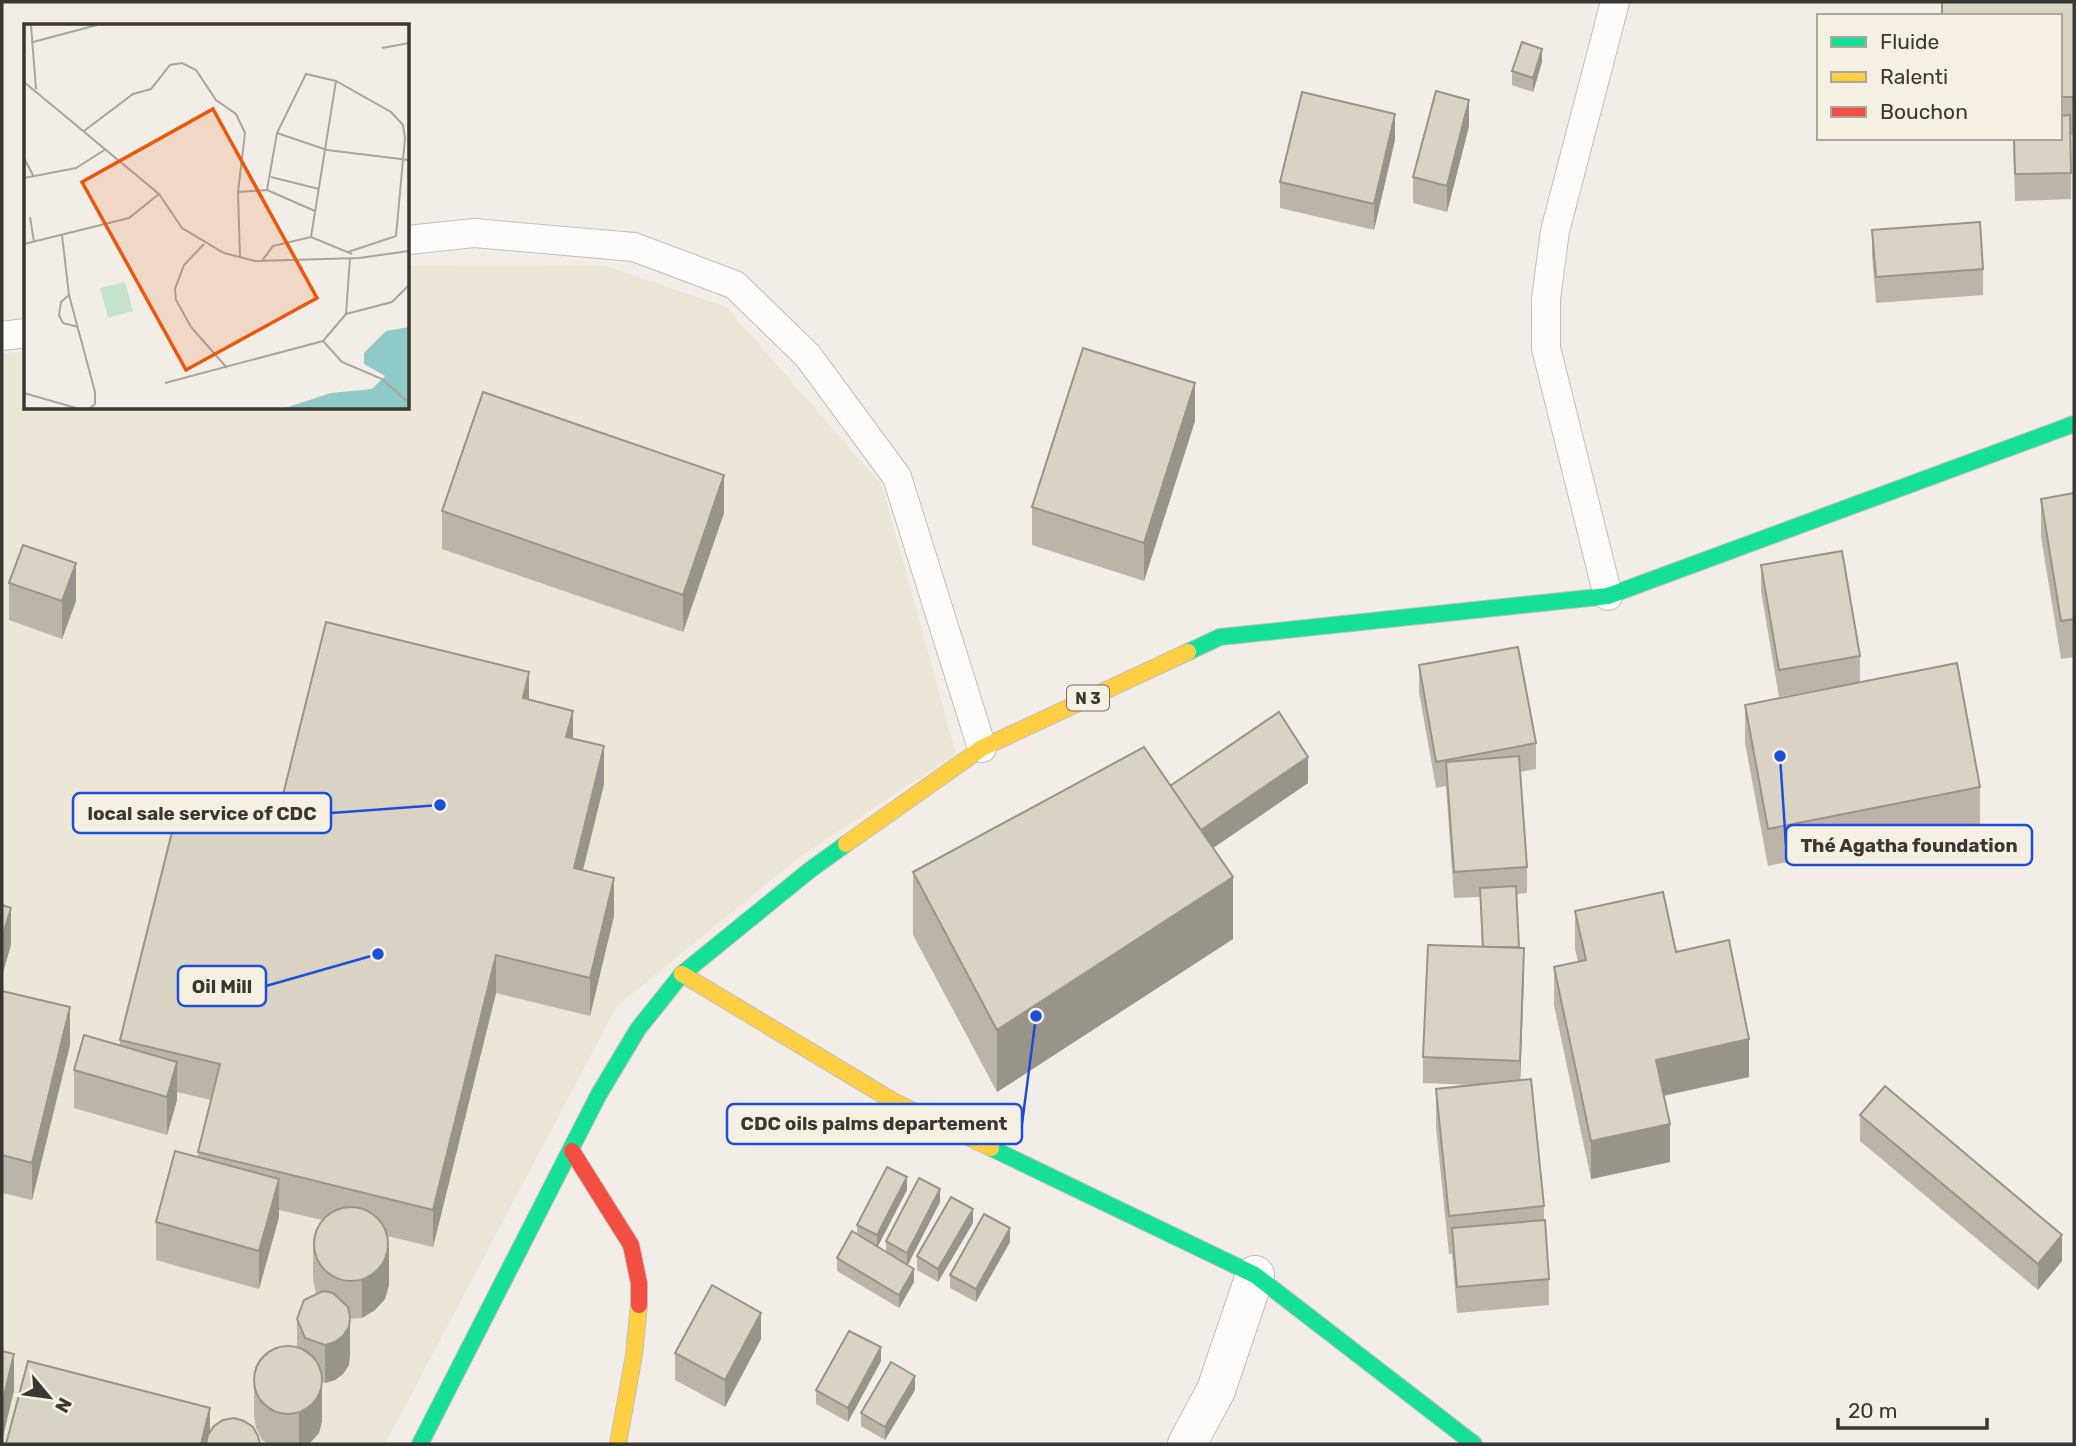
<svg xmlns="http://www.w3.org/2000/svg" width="2076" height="1446" font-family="Rubik,sans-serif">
  <rect width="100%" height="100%" fill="#f2eee7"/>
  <path fill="#ece6d7" d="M 408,265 L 606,266 L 726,307 L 882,485 L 956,754 L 801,856 L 617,1006 L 385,1444 L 2,1444 L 2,354 L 26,351 L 26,408 L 408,408 Z"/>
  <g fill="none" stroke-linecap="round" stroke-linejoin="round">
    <defs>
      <g id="lane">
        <path d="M 408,240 L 474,233 L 634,247 L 735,285 L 808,356 L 897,477 L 982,748"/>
        <path d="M 2,336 L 26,333"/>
        <path d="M 1608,596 L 1546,348 L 1546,299 L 1555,231 L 1615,2"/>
      </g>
      <path id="street" d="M 1187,1444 L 1216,1390 L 1255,1275"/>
      <g id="fast">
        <path d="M 1188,652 L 1220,637 L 1608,596 L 2074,424"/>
        <path d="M 991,1148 L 1255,1275 L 1474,1444"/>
        <path d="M 420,1444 L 599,1094 L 638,1029 L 682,974 L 810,870 L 846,844"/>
      </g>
      <g id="slow">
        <path d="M 846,844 L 982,748 L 1188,652"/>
        <path d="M 682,974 L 893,1101 L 991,1148"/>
        <path d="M 618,1444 L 634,1355 L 639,1305"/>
      </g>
      <path id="jam" d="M 572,1151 L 631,1245 L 639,1283 L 639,1305"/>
    </defs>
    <use href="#lane" stroke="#c2bfb9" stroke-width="30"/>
    <use href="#street" stroke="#c2bfb9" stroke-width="40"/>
    <use href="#fast" stroke="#c2bfb9" stroke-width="18"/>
    <use href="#slow" stroke="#c2bfb9" stroke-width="18"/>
    <use href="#jam" stroke="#c2bfb9" stroke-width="18"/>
    <use href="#lane" stroke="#fdfcfb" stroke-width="28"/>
    <use href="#street" stroke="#fdfcfb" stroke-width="38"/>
    <use href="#fast" stroke="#16e098" stroke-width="16"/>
    <use href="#slow" stroke="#ffcf43" stroke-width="16"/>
    <use href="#jam" stroke="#f24e42" stroke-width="16"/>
  </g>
  <g fill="#bbb5a9">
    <path d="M 2074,2 L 2074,135 L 2071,135 L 2071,199 L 2015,201 L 2013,138 L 2060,138 L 2060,16 Z"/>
    <path d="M 1542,62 L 1533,92 L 1512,85 L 1512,71 Z"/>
    <path d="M 1469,126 L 1447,212 L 1413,203 L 1413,177 Z"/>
    <path d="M 1395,140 L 1374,230 L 1280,208 L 1280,182 Z"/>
    <path d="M 1872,230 L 1983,269 L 1983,295 L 1876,303 L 1872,256 Z"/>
    <path d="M 1195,421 L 1144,581 L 1032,545 L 1032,507 Z"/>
    <path d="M 2074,493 L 2074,657 L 2061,659 L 2041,537 L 2041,499 Z"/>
    <path d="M 442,511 L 724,513 L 683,632 L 442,549 Z"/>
    <path d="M 1761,565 L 1860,656 L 1860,682 L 1779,697 L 1761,591 Z"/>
    <path d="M 9,583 L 76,601 L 62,639 L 9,620 Z"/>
    <path d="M 1419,665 L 1536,743 L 1536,769 L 1520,772 L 1527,867 L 1527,893 L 1517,894 L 1519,948 L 1524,974 L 1520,1080 L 1544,1206 L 1544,1220 L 1549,1279 L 1549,1305 L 1457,1313 L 1452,1254 L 1449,1254 L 1436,1127 L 1436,1089 L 1473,1085 L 1423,1083 L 1423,1057 L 1482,947 L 1480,897 L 1454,898 L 1446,786 L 1436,788 L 1419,692 Z"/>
    <path d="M 529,700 L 573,738 L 604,784 L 583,870 L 614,916 L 590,1016 L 496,993 L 433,1247 L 387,1236 L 389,1285 L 385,1299 L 375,1310 L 362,1318 L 350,1319 L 350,1354 L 349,1365 L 343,1374 L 335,1380 L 325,1383 L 322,1382 L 322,1421 L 319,1433 L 309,1444 L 268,1444 L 262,1440 L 256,1428 L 254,1415 L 254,1377 L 297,1348 L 297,1319 L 316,1295 L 313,1278 L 313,1240 L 322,1220 L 279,1210 L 279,1217 L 259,1289 L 156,1260 L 156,1222 L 198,1157 L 198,1152 L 211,1100 L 177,1092 L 177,1100 L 167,1135 L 74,1108 L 74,1070 L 120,1046 L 120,1040 L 274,831 Z"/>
    <path d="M 1745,705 L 1980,787 L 1980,824 L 1768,866 L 1745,743 Z"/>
    <path d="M 1308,783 L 1213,848 L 1233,939 L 997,1092 L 913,935 L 913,872 L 1170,786 Z"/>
    <path d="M 1575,911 L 1676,952 L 1749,1077 L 1664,1096 L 1670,1162 L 1591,1179 L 1554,1005 L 1554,967 L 1578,962 L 1575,949 Z"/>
    <path d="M 2,991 L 70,1045 L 32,1200 L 2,1193 Z"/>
    <path d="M 1860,1115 L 2062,1261 L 2038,1290 L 1860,1141 Z"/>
    <path d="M 907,1190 L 877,1247 L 886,1252 L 886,1241 L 940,1202 L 908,1265 L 914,1282 L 899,1308 L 837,1271 L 837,1258 L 857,1234 L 857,1225 Z"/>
    <path d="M 973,1223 L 938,1282 L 917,1270 L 917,1256 Z"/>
    <path d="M 1010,1242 L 976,1302 L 950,1288 L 950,1275 Z"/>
    <path d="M 761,1339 L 725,1407 L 675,1380 L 675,1353 Z"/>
    <path d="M 881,1361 L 848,1422 L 816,1404 L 816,1390 Z"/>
    <path d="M 915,1390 L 885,1440 L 861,1426 L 861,1413 Z"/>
  </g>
  <g fill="#999489">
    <path d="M 1542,49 L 1542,62 L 1533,92 L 1533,78 Z"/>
    <path d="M 1469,100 L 1469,126 L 1447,212 L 1447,186 Z"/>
    <path d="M 1395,114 L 1395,140 L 1374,230 L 1374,204 Z"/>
    <path d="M 1195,383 L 1195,421 L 1144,581 L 1144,543 Z"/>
    <path d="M 724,475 L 724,513 L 683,632 L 683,595 Z"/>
    <path d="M 76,563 L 76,601 L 62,639 L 62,601 Z"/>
    <path d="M 529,672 L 529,710 L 523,698 Z"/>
    <path d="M 573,711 L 573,749 L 566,737 Z"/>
    <path d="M 604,746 L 604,784 L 574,906 L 574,868 Z"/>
    <path d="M 1308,757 L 1308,783 L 1194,861 L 1194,835 Z"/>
    <path d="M 1233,877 L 1233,939 L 997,1092 L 997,1030 Z"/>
    <path d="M 614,878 L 614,916 L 590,1016 L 590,978 Z"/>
    <path d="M 11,908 L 11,945 L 2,976 L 2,938 Z"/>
    <path d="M 1524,948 L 1524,974 L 1520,1087 L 1520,1061 Z"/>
    <path d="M 496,955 L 496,993 L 433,1247 L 433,1210 Z"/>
    <path d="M 70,1007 L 70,1045 L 32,1200 L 32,1163 Z"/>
    <path d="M 1749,1039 L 1749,1077 L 1656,1097 L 1656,1060 Z"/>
    <path d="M 177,1062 L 177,1100 L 167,1135 L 167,1097 Z"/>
    <path d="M 1670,1124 L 1670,1162 L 1591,1179 L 1591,1141 Z"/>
    <path d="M 907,1177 L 907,1190 L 877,1248 L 877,1235 Z"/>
    <path d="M 279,1179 L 279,1217 L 259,1289 L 259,1251 Z"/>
    <path d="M 940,1189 L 940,1202 L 907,1266 L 907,1253 Z"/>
    <path d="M 973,1209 L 973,1223 L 938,1282 L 938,1269 Z"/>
    <path d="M 1010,1228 L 1010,1242 L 976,1302 L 976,1289 Z"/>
    <path d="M 2062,1235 L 2062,1261 L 2038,1290 L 2038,1264 Z"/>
    <path d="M 389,1247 L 389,1285 L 385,1299 L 375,1310 L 362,1318 L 362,1280 Z"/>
    <path d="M 914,1269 L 914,1282 L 899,1308 L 899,1295 Z"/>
    <path d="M 761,1313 L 761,1339 L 725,1407 L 725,1380 Z"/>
    <path d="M 350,1317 L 350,1354 L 349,1365 L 343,1374 L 335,1380 L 325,1383 L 325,1345 Z"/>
    <path d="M 881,1347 L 881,1361 L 848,1422 L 848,1408 Z"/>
    <path d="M 14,1354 L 14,1391 L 2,1441 L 2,1404 Z"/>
    <path d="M 915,1376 L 915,1390 L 885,1440 L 885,1427 Z"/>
    <path d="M 322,1383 L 322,1421 L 319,1433 L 309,1444 L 299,1444 L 299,1413 Z"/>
    <path d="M 210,1408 L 210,1444 L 201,1444 Z"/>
  </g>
  <g fill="#dad3c4" stroke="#999489" stroke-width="2">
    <path d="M 1942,2 L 2074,2 L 2074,97 L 2060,97 L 2060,16 L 1942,16 Z"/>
    <path d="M 1522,42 L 1542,49 L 1533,78 L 1512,71 Z"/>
    <path d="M 1436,91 L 1469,100 L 1447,186 L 1413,177 Z"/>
    <path d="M 1302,92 L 1395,114 L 1374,204 L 1280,182 Z"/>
    <path d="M 2070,115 L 2071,173 L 2015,174 L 2014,138 L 2060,138 L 2060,116 Z"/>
    <path d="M 1980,222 L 1983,269 L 1876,277 L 1872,230 Z"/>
    <path d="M 1083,348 L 1195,383 L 1144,543 L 1032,507 Z"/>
    <path d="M 483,392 L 724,475 L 683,595 L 442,511 Z"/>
    <path d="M 2074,493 L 2074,619 L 2061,621 L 2041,499 Z"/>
    <path d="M 23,545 L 76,563 L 62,601 L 9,583 Z"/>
    <path d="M 1842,551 L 1860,656 L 1779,670 L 1761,565 Z"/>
    <path d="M 326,622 L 529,672 L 523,698 L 573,711 L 566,737 L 604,746 L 574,868 L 614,878 L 590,978 L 496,955 L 433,1210 L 198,1152 L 220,1064 L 120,1040 L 178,808 L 274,831 Z"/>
    <path d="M 1518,647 L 1536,743 L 1436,762 L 1419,665 Z"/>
    <path d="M 1957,663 L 1980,787 L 1768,829 L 1745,705 Z"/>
    <path d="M 1279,712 L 1308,757 L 1201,830 L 1170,786 Z"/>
    <path d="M 1144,747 L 1233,877 L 997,1030 L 913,872 Z"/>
    <path d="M 1519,756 L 1527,867 L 1454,872 L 1446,762 Z"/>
    <path d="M 1516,886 L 1519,947 L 1483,947 L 1480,888 Z"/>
    <path d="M 1663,892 L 1676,952 L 1729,940 L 1749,1039 L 1656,1060 L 1670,1124 L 1591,1141 L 1554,967 L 1586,960 L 1575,911 Z"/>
    <path d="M 2,905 L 11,908 L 2,938 Z"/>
    <path d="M 1428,945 L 1524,948 L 1520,1061 L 1423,1057 Z"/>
    <path d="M 2,991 L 70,1007 L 32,1163 L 2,1155 Z"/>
    <path d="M 84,1035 L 177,1062 L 167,1097 L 74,1070 Z"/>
    <path d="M 1531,1079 L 1544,1206 L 1449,1216 L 1436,1089 Z"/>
    <path d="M 1885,1086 L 2062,1235 L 2038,1264 L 1860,1115 Z"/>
    <path d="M 175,1151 L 279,1179 L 259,1251 L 156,1222 Z"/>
    <path d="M 887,1167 L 907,1177 L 877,1235 L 857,1225 Z"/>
    <path d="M 919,1178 L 940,1189 L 907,1253 L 886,1241 Z"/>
    <path d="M 951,1197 L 973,1209 L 938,1269 L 917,1256 Z"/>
    <circle cx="351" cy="1244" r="37"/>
    <path d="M 984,1214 L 1010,1228 L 976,1289 L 950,1275 Z"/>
    <path d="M 1545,1220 L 1549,1279 L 1457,1287 L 1452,1228 Z"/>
    <path d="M 852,1231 L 914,1269 L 899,1295 L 837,1258 Z"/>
    <path d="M 712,1285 L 761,1313 L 725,1380 L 675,1353 Z"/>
    <path d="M 323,1291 L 333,1293 L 348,1307 L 350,1317 L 349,1327 L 343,1336 L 335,1342 L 325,1345 L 305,1338 L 297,1319 L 304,1300 Z"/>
    <path d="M 849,1331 L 881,1347 L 848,1408 L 816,1390 Z"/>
    <circle cx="288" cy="1380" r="34"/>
    <path d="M 2,1351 L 14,1354 L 2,1404 Z"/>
    <path d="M 28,1361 L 210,1408 L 201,1444 L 6,1444 Z"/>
    <path d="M 891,1362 L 915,1376 L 885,1427 L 861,1413 Z"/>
    <path d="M 234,1418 L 244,1421 L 253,1427 L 258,1436 L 260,1444 L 206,1444 L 208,1435 L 214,1426 L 223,1420 Z"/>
  </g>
  <g text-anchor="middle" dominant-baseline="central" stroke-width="5" stroke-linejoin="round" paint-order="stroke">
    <rect fill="#f6f0e2" stroke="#726e66" stroke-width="2" x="1067" y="685.5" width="42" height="25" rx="5"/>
    <g font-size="16" font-weight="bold" fill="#393731">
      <text x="1088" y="698">N 3</text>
    </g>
  </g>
  <g transform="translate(24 24)">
    <rect width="385" height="385" fill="#f2eee7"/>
    <path d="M 101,258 L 109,287 L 84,294 L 76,264 Z" fill="#c5e2cd"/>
    <path d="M 385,303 L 385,384 L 261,384 L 307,369 L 348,365 L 361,352 L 340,340 L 340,329 L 362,307 Z" fill="#8fcac8"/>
    <path fill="none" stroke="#a8a59e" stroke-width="2" d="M 7,1 L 12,65M 9,18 L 73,1M 358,24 L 385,19M 0,58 L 135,170 L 158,204 L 200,229 L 231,237 L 335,234 L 385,227M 60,107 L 109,70 L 127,65 L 146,41 L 158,39 L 172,46 L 192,76 L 212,90 L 221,109 L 214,168 L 216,234M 253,109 L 303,126 L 385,136M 0,134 L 10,153M 247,153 L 295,165M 0,154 L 52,144 L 82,125M 243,166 L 291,187M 214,168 L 243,166 L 253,109 L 282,50 L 312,57 L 367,88 L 379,101 L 381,114 L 372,212 L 324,228M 6,193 L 10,218M 38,211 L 45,271 L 71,368 L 71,380 L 66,384M 287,213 L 312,57M 0,220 L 105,194 L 135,170M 180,220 L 160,241 L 151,265 L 152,276 L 167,303 L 203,344M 238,237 L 249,222 L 287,213 L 328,230M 45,271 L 37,278 L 35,291 L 39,299 L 54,303M 322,290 L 368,278 L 385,261M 299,317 L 318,338 L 358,355 L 385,379M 141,359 L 299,317 L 322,290 L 326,234M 0,369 L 52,384"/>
    <path fill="#e8590c" fill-opacity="0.15" stroke="#e8590c" stroke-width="3.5" d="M 189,85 L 293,274 L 162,346 L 58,158 Z"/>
    <rect width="385" height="385" fill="none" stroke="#393731" stroke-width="3.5"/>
  </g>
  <path fill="none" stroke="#1d4ed8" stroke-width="2.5" d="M440 805L331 813M1780 756L1786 845M378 954L266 986M1036 1016L1022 1124"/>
  <g fill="#1d4ed8" stroke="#f6f0e2" stroke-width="2.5">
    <circle cx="440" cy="805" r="7"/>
    <circle cx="1780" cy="756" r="7"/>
    <circle cx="378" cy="954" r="7"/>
    <circle cx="1036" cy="1016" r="7"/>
  </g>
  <g fill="#f6f0e2" stroke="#1d4ed8" stroke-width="2.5">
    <rect x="73" y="793" width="258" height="40" rx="7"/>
    <rect x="1786" y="825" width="246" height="40" rx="7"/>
    <rect x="178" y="966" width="88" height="40" rx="7"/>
    <rect x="727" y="1104" width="295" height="40" rx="7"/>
  </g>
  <g font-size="19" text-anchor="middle" font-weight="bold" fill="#393731">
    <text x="202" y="820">local sale service of CDC</text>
    <text x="1909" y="852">Thé Agatha foundation</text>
    <text x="222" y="993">Oil Mill</text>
    <text x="874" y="1130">CDC oils palms departement</text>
  </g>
  <rect width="2076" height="1446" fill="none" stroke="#393731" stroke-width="7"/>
  <rect x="1817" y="14" width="245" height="126" fill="#f6f0e2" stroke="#aaa69b" stroke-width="2"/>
  <rect x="1831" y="37" width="35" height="10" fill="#16e098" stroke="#aaa69b" stroke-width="2"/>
  <text x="1880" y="49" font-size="21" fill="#393731">Fluide</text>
  <rect x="1831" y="72" width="35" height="10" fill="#ffcf43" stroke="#aaa69b" stroke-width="2"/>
  <text x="1880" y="84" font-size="21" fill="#393731">Ralenti</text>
  <rect x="1831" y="107" width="35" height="10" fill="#f24e42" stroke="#aaa69b" stroke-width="2"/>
  <text x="1880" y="119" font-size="21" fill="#393731">Bouchon</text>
  <g transform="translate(49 1397) rotate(119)" stroke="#f6f0e2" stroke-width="5" paint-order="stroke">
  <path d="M0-5L12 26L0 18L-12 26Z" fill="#393731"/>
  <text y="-10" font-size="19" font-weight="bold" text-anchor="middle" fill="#393731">N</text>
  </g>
  <path d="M1838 1418v10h149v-10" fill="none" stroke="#393731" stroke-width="3.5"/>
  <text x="1848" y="1418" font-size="21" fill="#393731" stroke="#f6f0e2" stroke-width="5" paint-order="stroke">20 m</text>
</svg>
